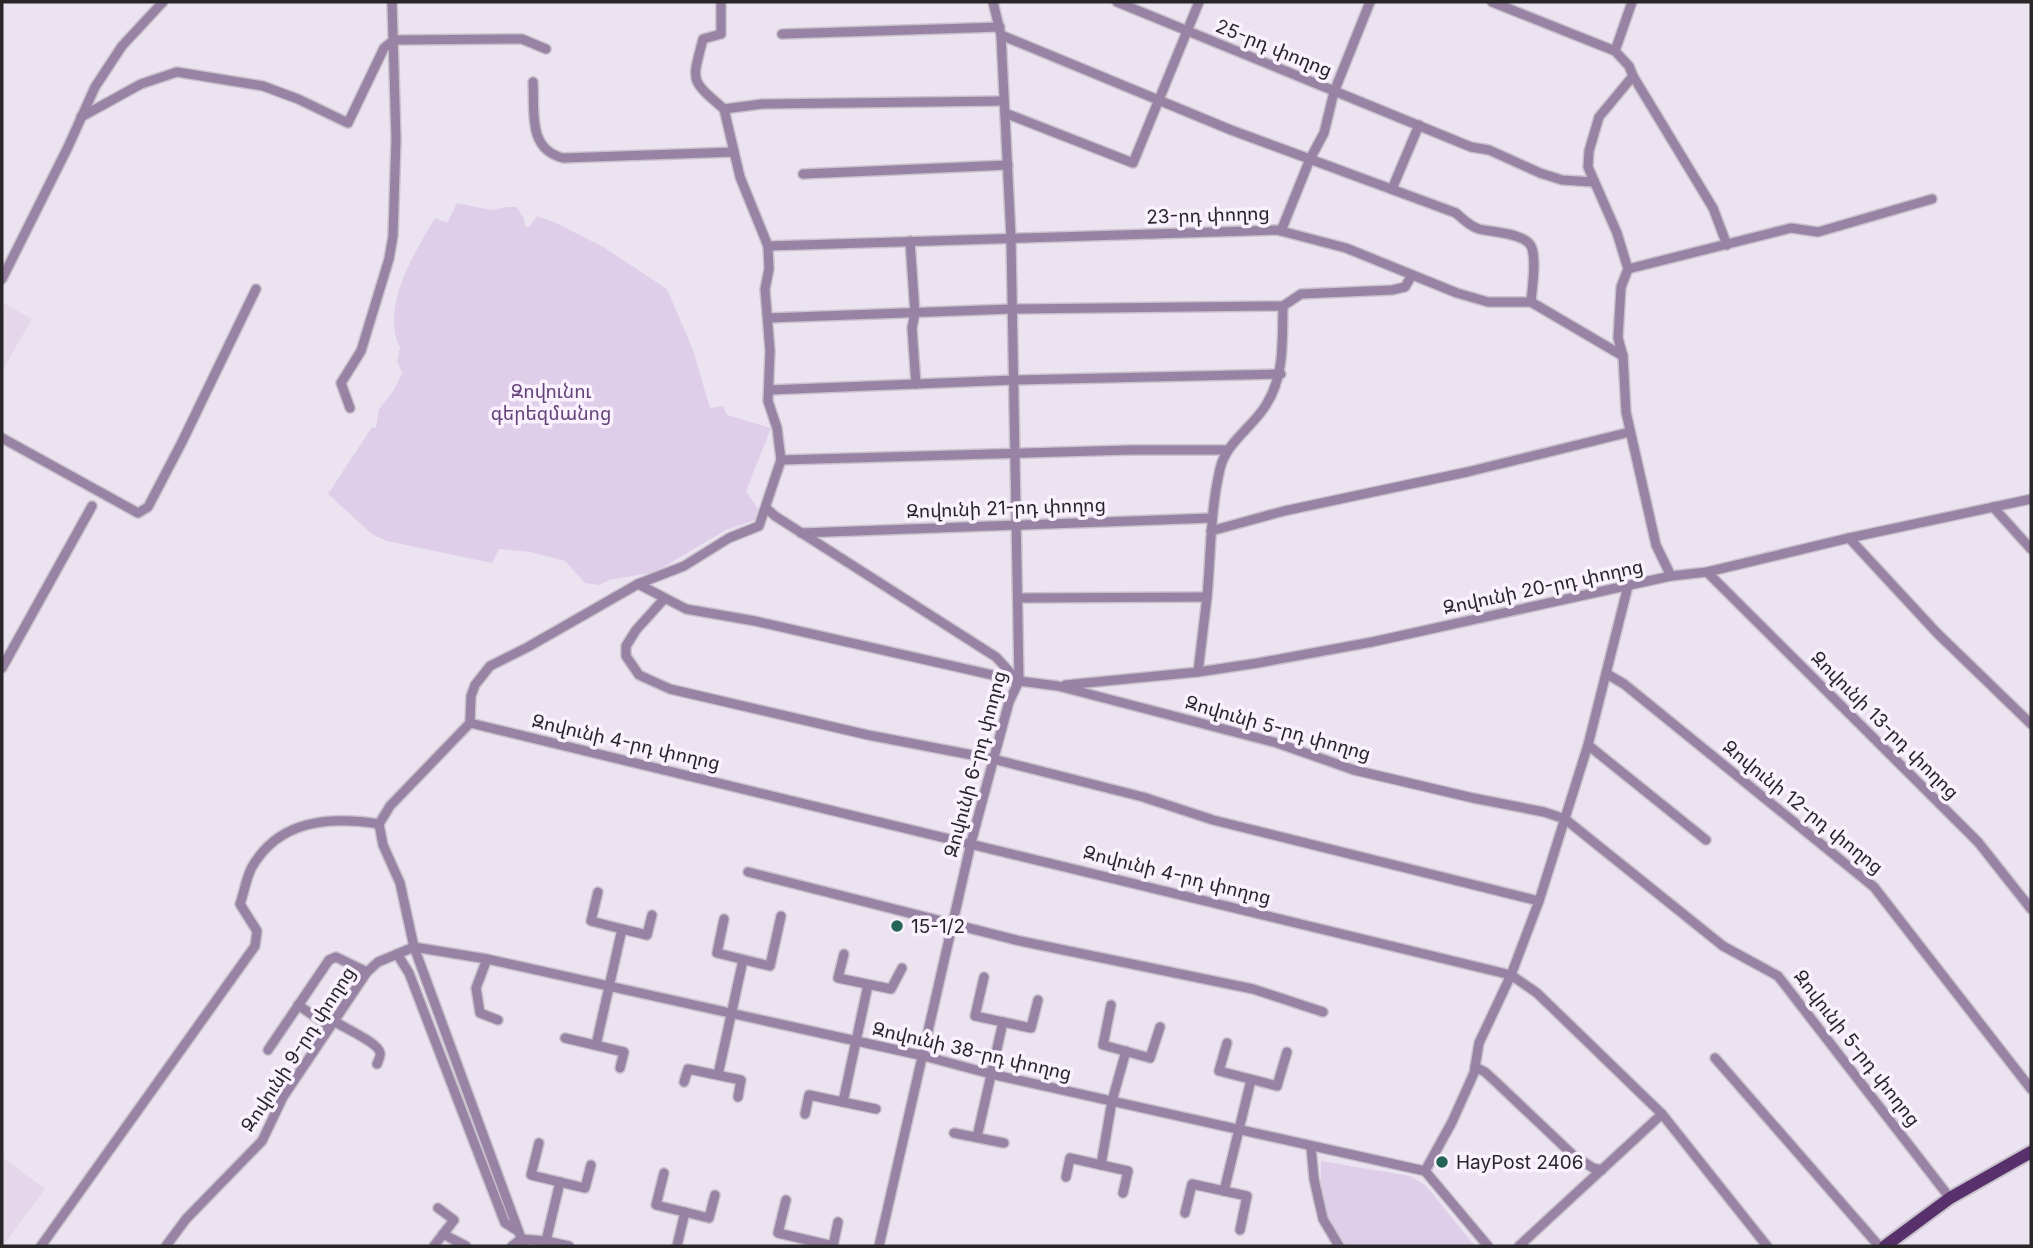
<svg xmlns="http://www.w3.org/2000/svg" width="2033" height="1248" font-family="Inter,'Noto Sans Armenian',sans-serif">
  <rect width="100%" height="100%" fill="#ebe4f0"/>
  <g fill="#e3d7e9">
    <path d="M 2,302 L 32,319 L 2,371 Z"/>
    <path d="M 2,1157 L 45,1189 L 3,1246 L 2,1246 Z"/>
  </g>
  <g fill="#dfcee9">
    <path d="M 457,203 L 491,210 L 507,207 L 517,207 L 524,219 L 525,227 L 529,227 L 537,216 L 554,222 L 605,248 L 667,289 L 693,350 L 710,408 L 723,406 L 727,415 L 771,428 L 746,491 L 758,509 L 755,520 L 726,530 L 655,572 L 609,580 L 599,585 L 585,583 L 565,561 L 531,552 L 499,549 L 492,563 L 387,541 L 373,535 L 328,494 L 372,427 L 376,428 L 379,409 L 394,390 L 402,373 L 397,361 L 400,348 C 380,307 414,254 435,218 L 447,223 Z"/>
    <path d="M 1321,1161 L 1410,1176 L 1426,1186 L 1475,1246 L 1344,1246 C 1323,1221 1320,1193 1321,1161 Z"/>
  </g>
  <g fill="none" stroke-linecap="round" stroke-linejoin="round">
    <defs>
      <g id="minor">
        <path d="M 721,2 L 721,34 L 703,39 C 692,82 689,79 724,109 L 762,104 L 1004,101"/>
        <path d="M 1117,2 L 1471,147 L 1489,150 L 1540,173 L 1562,180 L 1593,182"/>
        <path d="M 1492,2 L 1615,51 L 1632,2"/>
        <path d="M 782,34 L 1000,27"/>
        <path d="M 1001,35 L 1231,130 L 1456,213 C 1463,219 1469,226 1479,229 C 1491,232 1524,233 1531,246 C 1537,258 1532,289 1531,302"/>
        <path d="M 1615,51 L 1629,66 L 1633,76 L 1599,117 L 1589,151 L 1588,167 L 1617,233 L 1628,269 L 1621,287 L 1618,338 L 1623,356 L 1626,412 L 1656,545 L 1671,576"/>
        <path d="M 1633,76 L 1713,208 L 1727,245"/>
        <path d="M 533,82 C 535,111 527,149 563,158 L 734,152"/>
        <path d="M 724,109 L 740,177 L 768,246 L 769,269 L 765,289 L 770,351 L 768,401 L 777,428 L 781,460 L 1130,450 L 1226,450"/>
        <path d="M 1005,113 L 1133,163 L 1199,2"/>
        <path d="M 81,117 L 141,84 L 177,72 L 263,86 L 298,99 L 348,123 L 384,48 L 394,40 L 522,39 L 546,49"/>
        <path d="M 803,174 L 1008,165"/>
        <path d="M 1392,189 L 1419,125"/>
        <path d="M 1281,231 L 1310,159 L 1324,133 L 1334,92 L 1370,2"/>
        <path d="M 910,241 L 915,313 L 912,328 L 916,384"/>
        <path d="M 768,246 L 1277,230 L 1346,248 L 1457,293 L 1488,302 L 1531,302 L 1623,356"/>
        <path d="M 1628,269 L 1791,228 L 1818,232 L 1932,199"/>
        <path d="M 2,279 L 68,147 L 95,87 L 122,46 L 163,2"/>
        <path d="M 768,318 L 1011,309 L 1283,306"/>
        <path d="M 769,390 L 1014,380 L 1281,374"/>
        <path d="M 350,408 L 341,383 L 361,351 L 389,259 L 393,236 L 396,139 L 392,2"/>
        <path d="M 2,438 L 138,513 L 148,507 L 182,442 L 256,289"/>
        <path d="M 1993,507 L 2031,549"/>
        <path d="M 766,508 L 775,516 L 996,657 L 1017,680"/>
        <path d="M 1211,531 L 1284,511 L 1467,472 L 1630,432"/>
        <path d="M 801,533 L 1212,518"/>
        <path d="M 1849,538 L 1937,633 L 2031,724"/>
        <path d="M 1707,572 L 1978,842 L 2031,909"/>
        <path d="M 638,584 L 684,566 L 729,538 L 759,526 L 781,460"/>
        <path d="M 1019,598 L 1207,597"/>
        <path d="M 664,599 L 636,630 L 626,646 L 626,656 L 639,675 L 670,689 L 868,735 L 993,759 L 1143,797 L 1213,820 L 1539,901"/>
        <path d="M 2,668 L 92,506"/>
        <path d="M 1198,672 C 1201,647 1204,622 1207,597 C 1211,555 1210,511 1220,469 C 1226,442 1252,428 1266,405 C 1285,375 1282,341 1283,306 L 1301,294 L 1392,290 L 1405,287 L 1412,275"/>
        <path d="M 1607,674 L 1624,684 L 1874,887 L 2031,1089"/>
        <path d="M 1065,685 L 1198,672 L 1258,663 L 1372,642 L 1671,576 L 1707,572 L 1849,538 L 2031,499"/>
        <path d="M 470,723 L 471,696 L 475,685 L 490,666 L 528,647 L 638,584 L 686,609 L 755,621 L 1019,681 L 1058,686 L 1277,743 L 1354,770 L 1473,798 L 1544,812 L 1565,819 L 1723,946 L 1778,976 L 1950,1198"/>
        <path d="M 470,723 L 1511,975 L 1537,993 L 1662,1114 L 1767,1246"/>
        <path d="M 470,723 L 390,806 L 379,824 L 383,845 L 400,883 L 414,947 L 524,1246"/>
        <path d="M 1588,745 L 1706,840"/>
        <path d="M 748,872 L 1020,941 L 1253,989 L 1323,1012"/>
        <path d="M 598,892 L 591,921 L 622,929"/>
        <path d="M 724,919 L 717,953 L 770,966 L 781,916"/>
        <path d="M 397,954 L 409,973 L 505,1223 L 518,1231"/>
        <path d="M 844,954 L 838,978 L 891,989 L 902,968"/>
        <path d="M 487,959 L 476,988 L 480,1013 L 498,1020"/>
        <path d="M 984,977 L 975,1016 L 1031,1028 L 1038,1000"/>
        <path d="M 298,1005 L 330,1027"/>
        <path d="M 1111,1005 L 1103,1045 L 1150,1058 L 1160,1027"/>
        <path d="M 334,1021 C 344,1028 379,1043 380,1053 C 381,1056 378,1061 377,1064"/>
        <path d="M 565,1038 L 624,1052 L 620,1068"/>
        <path d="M 1227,1043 L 1219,1071 L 1277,1086 L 1287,1052"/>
        <path d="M 596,1045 L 622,929 L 647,935 L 652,915"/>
        <path d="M 268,1050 L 329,960 L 336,957 L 367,972"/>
        <path d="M 1715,1058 L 1879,1246"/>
        <path d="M 1475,1067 L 1485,1072 L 1497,1083 L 1573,1155 L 1593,1168 L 1602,1170"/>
        <path d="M 718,1075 L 743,960"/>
        <path d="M 684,1082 L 688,1069 L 741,1080 L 738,1097"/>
        <path d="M 843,1102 L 868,985"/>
        <path d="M 805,1114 L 809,1095 L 876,1109"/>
        <path d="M 954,1133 L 1004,1143"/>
        <path d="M 977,1137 L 1003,1022"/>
        <path d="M 539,1143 L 531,1175 L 585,1188 L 591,1165"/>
        <path d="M 1311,1147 L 1314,1179 L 1323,1219 L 1339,1246"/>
        <path d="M 1101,1165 L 1112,1101 L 1126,1051"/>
        <path d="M 1425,1171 L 1452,1122 L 1474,1073 L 1479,1043 L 1511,975 L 1539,901 L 1588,745 L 1628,586"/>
        <path d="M 664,1173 L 656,1205 L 709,1218 L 715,1195"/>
        <path d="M 1066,1177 L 1070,1158 L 1128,1171 L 1123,1193"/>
        <path d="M 1224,1191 L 1251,1080"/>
        <path d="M 786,1200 L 778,1233 L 833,1246 L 838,1222"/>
        <path d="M 1185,1213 L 1192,1184 L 1247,1196 L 1240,1230"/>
        <path d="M 443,1234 L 466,1246"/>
        <path d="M 546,1241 L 560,1182"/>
        <path d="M 41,1246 L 255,946 L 257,931 L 240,904 C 244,893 246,878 252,867 C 279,820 329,816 379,824"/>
        <path d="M 166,1246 L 186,1219 L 262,1141 L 283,1097 L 367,972 L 378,962 L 414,947 L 487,959 L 924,1056 L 991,1074 L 1425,1171 L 1488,1246"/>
        <path d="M 434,1246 L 454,1220 L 438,1208"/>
        <path d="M 512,1246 L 521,1239 L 546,1241 L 569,1246"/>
        <path d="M 677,1246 L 685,1212"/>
        <path d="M 879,1246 L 971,843 L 1009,702 L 1019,681 L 1011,238 L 1001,35 L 993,2"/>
        <path d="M 1519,1246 L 1662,1114"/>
      </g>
      <path id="major" d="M 1885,1246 L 1950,1198 L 2031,1152"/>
    </defs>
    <use href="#minor" stroke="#c8c2cc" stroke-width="12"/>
    <use href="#major" stroke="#c8c2cc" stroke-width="16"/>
    <use href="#minor" stroke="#9983a5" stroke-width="9"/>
    <use href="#major" stroke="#58316c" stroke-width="12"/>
  </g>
  <g fill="#236657" stroke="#f9f1fd" stroke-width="2.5">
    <circle cx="897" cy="926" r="7"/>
    <circle cx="1442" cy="1162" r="7"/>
  </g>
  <g text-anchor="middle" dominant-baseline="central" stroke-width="7" stroke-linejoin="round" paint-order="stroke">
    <g font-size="19" fill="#29262a" stroke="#f9f1fd">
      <text transform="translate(1274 48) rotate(22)">25-րդ փողոց</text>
      <text transform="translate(1208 215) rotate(-2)">23-րդ փողոց</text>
      <text transform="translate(1006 508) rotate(-2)">Զովունի 21-րդ փողոց</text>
      <text transform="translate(1543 587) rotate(-12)">Զովունի 20-րդ փողոց</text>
      <text transform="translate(1885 725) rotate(45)">Զովունի 13-րդ փողոց</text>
      <text transform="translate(1278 728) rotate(16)">Զովունի 5-րդ փողոց</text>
      <text transform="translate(626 742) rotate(13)">Զովունի 4-րդ փողոց</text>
      <text transform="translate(975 764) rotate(-75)">Զովունի 6-րդ փողոց</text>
      <text transform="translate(1803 807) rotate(39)">Զովունի 12-րդ փողոց</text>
      <text transform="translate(1177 875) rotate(14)">Զովունի 4-րդ փողոց</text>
      <text transform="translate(1857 1048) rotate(52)">Զովունի 5-րդ փողոց</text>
      <text transform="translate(298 1049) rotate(-57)">Զովունի 9-րդ փողոց</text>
      <text transform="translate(972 1051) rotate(13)">Զովունի 38-րդ փողոց</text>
    </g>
    <g font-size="19" fill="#664379" stroke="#f9f1fd">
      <text x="551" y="391">Զովունու<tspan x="551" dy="22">գերեզմանոց</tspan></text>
    </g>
    <g font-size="19" fill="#29262a" stroke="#f9f1fd" text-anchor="start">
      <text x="911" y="926">15-1/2</text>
      <text x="1456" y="1162">HayPost 2406</text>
    </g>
  </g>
  <rect width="2033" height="1248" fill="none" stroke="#29262a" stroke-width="7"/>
</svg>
